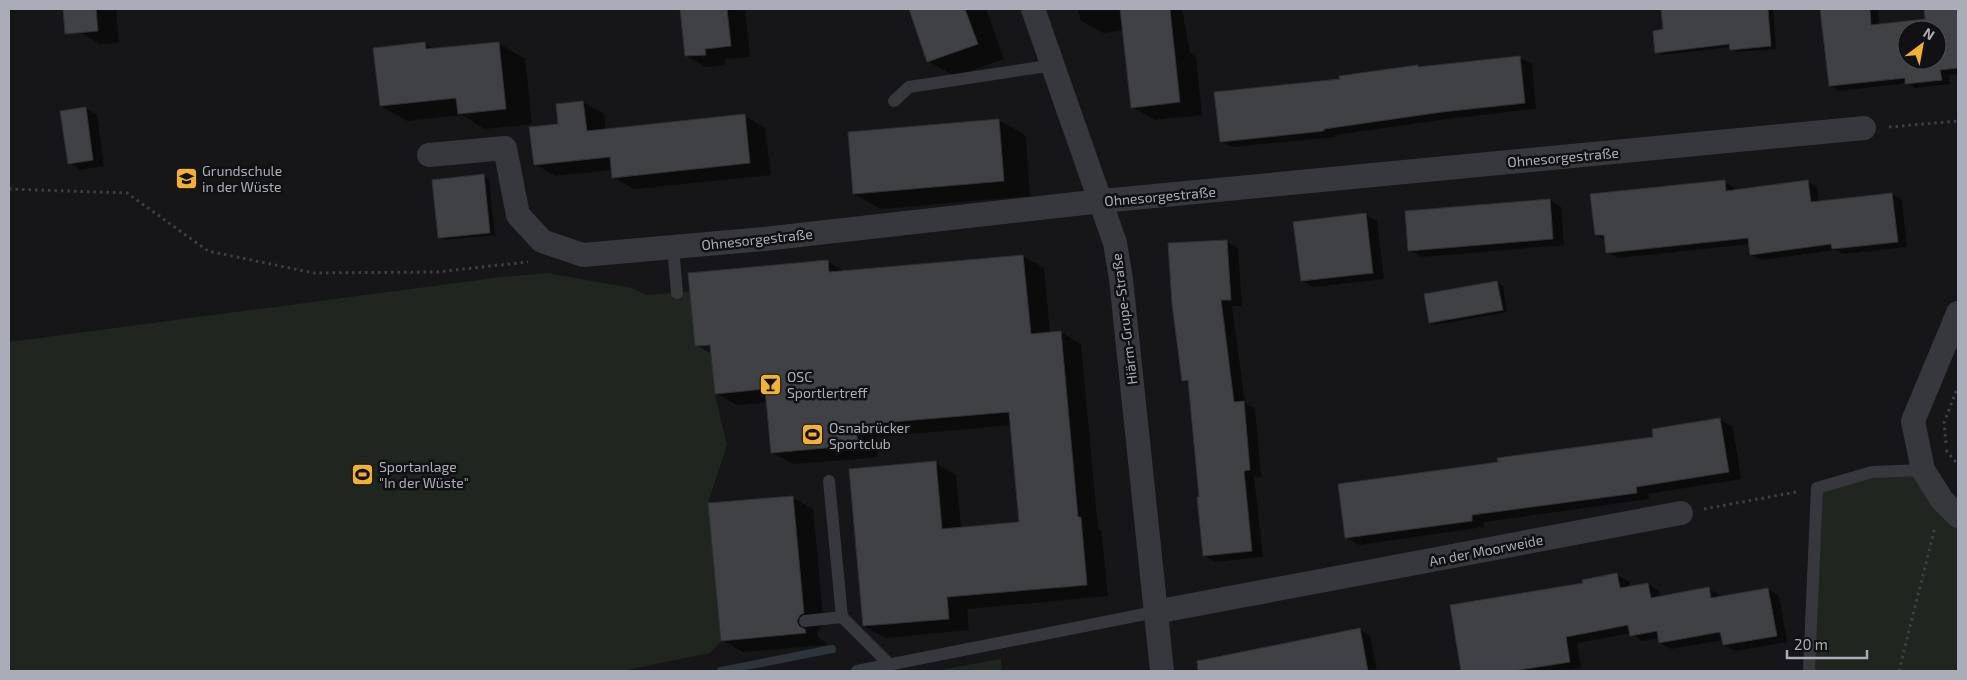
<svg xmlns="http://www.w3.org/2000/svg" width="1967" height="680" font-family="'Exo 2',sans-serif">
  <rect width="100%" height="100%" fill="#161618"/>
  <g fill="#1e261f">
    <path d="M 547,273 L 632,288 L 646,295 L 690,292 L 695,345 L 710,345 L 715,394 L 727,445 L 708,503 L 721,641 L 710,653 L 622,671 L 9,671 L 9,342 L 501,277 Z"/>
    <path d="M 1923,470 L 1958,516 L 1958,671 L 1809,671 L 1817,488 L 1872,472 Z"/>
    <path d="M 1001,659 L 1002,671 L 935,671 Z"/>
  </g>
  <g fill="#0007" fill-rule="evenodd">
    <path d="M 76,9 L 116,9 L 119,42 L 100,44 L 79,32 Z"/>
    <path d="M 682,9 L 745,9 L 750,57 L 724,59 L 725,65 L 706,67 L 686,56 Z"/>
    <path d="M 910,9 L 986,9 L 1004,59 L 955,76 L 928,61 Z"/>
    <path d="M 1078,9 L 1182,9 L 1190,53 L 1196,57 L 1202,115 L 1155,120 L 1132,107 L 1124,30 L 1103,33 L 1080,20 Z"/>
    <path d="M 1662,9 L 1773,9 L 1776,49 L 1737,52 L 1731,47 L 1662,55 L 1657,52 L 1664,31 Z"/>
    <path d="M 1821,9 L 1878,9 L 1879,25 L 1926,20 L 1925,9 L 1958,9 L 1958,74 L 1949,75 L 1950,84 L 1915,88 L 1907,83 L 1839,91 L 1830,85 ZM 1907,30 L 1937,30 L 1937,60 L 1907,60 Z"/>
    <path d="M 498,43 L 525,59 L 532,124 L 485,129 L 462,115 L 407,121 L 381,106 L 425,44 L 435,50 Z"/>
    <path d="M 1520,58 L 1532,64 L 1536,109 L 1454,118 L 1335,135 L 1335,137 L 1232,147 L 1221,141 L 1341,80 L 1417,66 L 1421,68 Z"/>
    <path d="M 583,102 L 604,114 L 606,130 L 745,116 L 765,128 L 771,175 L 634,189 L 613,177 L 612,170 L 555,176 L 535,164 L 559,125 Z"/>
    <path d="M 86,108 L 97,115 L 104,166 L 80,170 L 69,163 Z"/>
    <path d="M 999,120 L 1026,136 L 1030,196 L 881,209 L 854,194 Z"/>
    <path d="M 484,176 L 489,179 L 495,235 L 445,240 L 440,237 Z"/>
    <path d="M 1807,181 L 1817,187 L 1819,202 L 1892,194 L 1902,200 L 1907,247 L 1843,254 L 1836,250 L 1761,260 L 1751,255 L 1750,244 L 1618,258 L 1608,252 L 1606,241 L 1596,235 L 1724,182 L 1734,187 L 1735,191 Z"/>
    <path d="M 1550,200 L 1561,207 L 1564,245 L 1421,257 L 1410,250 Z"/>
    <path d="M 1365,214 L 1377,221 L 1384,279 L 1313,287 L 1302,281 Z"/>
    <path d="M 1226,241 L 1238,248 L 1242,306 L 1232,306 L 1245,403 L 1255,409 L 1261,476 L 1254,477 L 1263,557 L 1215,562 L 1204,555 L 1190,384 L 1183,380 Z"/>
    <path d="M 1023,256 L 1044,268 L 1050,333 L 1061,332 L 1081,344 L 1098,528 L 1101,530 L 1108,596 L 967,609 L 969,630 L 885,638 L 864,626 L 936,463 L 956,475 L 961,528 L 1020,523 L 1011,425 L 876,437 L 878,457 L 793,464 L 772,452 L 768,402 L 737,405 L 716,393 L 712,354 L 696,345 L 828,262 L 846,272 Z"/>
    <path d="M 1497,282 L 1503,286 L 1507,312 L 1435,325 L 1430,322 Z"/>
    <path d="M 1720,420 L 1733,427 L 1741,479 L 1648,494 L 1649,499 L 1484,522 L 1484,527 L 1359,545 L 1346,537 L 1499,463 L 1655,438 Z"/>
    <path d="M 792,497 L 813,509 L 824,625 L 821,626 L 817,634 L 819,638 L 826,642 L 826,645 L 743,652 L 722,640 Z"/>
    <path d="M 1617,575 L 1629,581 L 1630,588 L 1648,584 L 1659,591 L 1660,597 L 1709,589 L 1720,595 L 1721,597 L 1768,589 L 1779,596 L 1787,642 L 1735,651 L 1724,645 L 1723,640 L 1671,649 L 1660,643 L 1659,638 L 1642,641 L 1631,633 L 1577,643 L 1581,668 L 1561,671 L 1462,671 L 1451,606 L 1584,584 Z"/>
    <path d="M 1359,629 L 1370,636 L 1377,671 L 1239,671 L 1235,655 Z"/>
  </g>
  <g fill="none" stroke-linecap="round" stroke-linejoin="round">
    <path stroke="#2c353c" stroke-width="8" d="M 721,671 L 832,649"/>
  </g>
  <g fill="#404145" stroke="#303034" fill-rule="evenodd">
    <path d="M 63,9 L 96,9 L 98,31 L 65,34 Z"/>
    <path d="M 680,9 L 727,9 L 731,46 L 705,49 L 706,55 L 685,56 Z"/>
    <path d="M 909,9 L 965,9 L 978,44 L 927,62 Z"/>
    <path d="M 1120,9 L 1170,9 L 1180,102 L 1131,108 Z"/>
    <path d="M 1661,9 L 1768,9 L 1771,46 L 1730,50 L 1729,44 L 1655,53 L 1653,31 L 1663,29 Z"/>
    <path d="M 1820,9 L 1870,9 L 1871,25 L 1925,19 L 1924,9 L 1958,9 L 1958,68 L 1940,70 L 1942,80 L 1905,84 L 1905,78 L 1829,86 ZM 1907,30 L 1937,30 L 1937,60 L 1907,60 Z"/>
    <path d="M 425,42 L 426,49 L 499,42 L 506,109 L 458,114 L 456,98 L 380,106 L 373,48 Z"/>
    <path d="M 1520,56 L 1525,103 L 1442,112 L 1324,129 L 1324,131 L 1220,142 L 1214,92 L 1340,79 L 1339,76 L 1418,65 L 1418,67 Z"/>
    <path d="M 583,101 L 587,131 L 745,114 L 750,163 L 612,178 L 610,157 L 534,165 L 529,127 L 558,124 L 556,104 Z"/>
    <path d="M 86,107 L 93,160 L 68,164 L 60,111 Z"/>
    <path d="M 999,119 L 1004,181 L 853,194 L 848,132 Z"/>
    <path d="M 484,174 L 490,233 L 438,238 L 432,180 Z"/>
    <path d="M 1725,180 L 1726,191 L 1808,180 L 1811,202 L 1892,193 L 1898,242 L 1832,249 L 1831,244 L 1750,255 L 1748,238 L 1606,253 L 1604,235 L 1595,235 L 1590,194 Z"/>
    <path d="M 1550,199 L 1553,239 L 1408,251 L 1405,211 Z"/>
    <path d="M 1366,213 L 1373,273 L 1301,281 L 1293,222 Z"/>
    <path d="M 1227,240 L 1231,300 L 1221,300 L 1234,402 L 1244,401 L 1250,470 L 1244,471 L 1252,551 L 1203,556 L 1197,497 L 1199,497 L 1188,380 L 1182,381 L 1172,304 L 1168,243 Z"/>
    <path d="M 1023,255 L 1031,334 L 1061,331 L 1078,517 L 1081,517 L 1087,585 L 947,597 L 949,619 L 863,626 L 849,469 L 936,461 L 942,529 L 1019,522 L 1009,412 L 856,425 L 858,445 L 771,453 L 765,389 L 715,394 L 710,345 L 695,346 L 688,273 L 828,260 L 829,272 Z"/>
    <path d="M 1497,281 L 1503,310 L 1429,323 L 1424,294 Z"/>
    <path d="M 1720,418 L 1729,472 L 1636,487 L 1637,493 L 1472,515 L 1472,521 L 1345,538 L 1338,484 L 1498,462 L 1497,458 L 1653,437 L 1652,429 Z"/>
    <path d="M 793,496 L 804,613 L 800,615 L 797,621 L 799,626 L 805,629 L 806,633 L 721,641 L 708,503 Z"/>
    <path d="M 1617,573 L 1620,588 L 1648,583 L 1651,598 L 1709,587 L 1711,598 L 1768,588 L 1777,636 L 1723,645 L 1720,632 L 1659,643 L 1657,631 L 1630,636 L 1628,625 L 1566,637 L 1570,662 L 1513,671 L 1461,671 L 1450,605 L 1583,583 L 1582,580 Z"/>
    <path d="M 1360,628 L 1368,671 L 1198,671 L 1197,661 Z"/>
  </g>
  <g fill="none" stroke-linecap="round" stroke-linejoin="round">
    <g stroke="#3d3f44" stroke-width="3" stroke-dasharray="2.5 4" stroke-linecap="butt">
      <path d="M 1889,127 L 1958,121"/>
      <path d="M 9,189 L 127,193 L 208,251 L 314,273 L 436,272 L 528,262"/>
      <path d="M 1946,443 L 1944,423 L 1958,386"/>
      <path d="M 1946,450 L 1958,465"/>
      <path d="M 1704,509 L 1796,492"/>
      <path d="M 1899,671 L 1935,527"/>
    </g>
    <g stroke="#37383d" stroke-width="12">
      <path d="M 894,101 L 909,87 L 1054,65"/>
      <path d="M 673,247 L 677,293"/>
      <path d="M 829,481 L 842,617 L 890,665"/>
      <path d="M 805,621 L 842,617"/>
      <path d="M 857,671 L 1155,612"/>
      <path d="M 1809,671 L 1817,488 L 1872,472 L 1923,470"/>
    </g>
    <g stroke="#37383d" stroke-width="24">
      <path d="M 1033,9 L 1115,243 L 1121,279 L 1162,671"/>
      <path d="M 429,155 L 505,148 L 518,215 L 542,241 L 583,255 L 764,239 L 1102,201 L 1864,128"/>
      <path d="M 1958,313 L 1913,421 L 1923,470 L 1942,500 L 1958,516"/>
      <path d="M 1155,612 L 1681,513"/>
    </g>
  </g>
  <defs>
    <symbol id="school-square" viewBox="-11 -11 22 22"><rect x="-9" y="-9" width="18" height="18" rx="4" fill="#f2b134" stroke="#111113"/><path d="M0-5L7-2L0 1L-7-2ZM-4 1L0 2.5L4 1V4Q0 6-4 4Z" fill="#111"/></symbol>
    <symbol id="bar-square" viewBox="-11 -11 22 22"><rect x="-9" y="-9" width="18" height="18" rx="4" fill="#f2b134" stroke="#111113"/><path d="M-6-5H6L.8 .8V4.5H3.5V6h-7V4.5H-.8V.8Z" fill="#111"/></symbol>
    <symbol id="stadium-square" viewBox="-11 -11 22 22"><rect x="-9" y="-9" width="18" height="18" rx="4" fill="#f2b134" stroke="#111113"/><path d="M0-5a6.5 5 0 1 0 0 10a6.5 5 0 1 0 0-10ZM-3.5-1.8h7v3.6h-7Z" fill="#111"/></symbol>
  </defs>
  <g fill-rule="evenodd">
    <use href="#school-square" x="174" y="166" width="25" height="25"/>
    <use href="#bar-square" x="758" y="372" width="25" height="25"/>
    <use href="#stadium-square" x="800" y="422" width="25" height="25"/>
    <use href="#stadium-square" x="350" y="462" width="25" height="25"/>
  </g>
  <g text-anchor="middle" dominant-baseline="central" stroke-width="5" stroke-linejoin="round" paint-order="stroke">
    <g font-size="14" fill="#a8adb8" stroke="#111113">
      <text transform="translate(1563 157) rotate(-5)">Ohnesorgestraße</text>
      <text transform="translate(1160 196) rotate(-5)">Ohnesorgestraße</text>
      <text transform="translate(757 239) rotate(-6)">Ohnesorgestraße</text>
      <text transform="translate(1124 319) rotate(-97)">Hiärm-Grupe-Straße</text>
      <text transform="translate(1486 550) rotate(-11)">An der Moorweide</text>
    </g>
    <g font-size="14" fill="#a8adb8" stroke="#111113" text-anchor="start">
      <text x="202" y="170">Grundschule<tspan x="202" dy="16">in der Wüste</tspan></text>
      <text x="787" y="376">OSC<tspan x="787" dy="16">Sportlertreff</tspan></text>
      <text x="829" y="427">Osnabrücker<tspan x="829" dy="16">Sportclub</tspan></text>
      <text x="379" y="466">Sportanlage<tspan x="379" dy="16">"In der Wüste"</tspan></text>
    </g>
  </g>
  <rect width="1967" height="680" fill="none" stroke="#a8adb8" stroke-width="20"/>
  <g transform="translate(1922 45) rotate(32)"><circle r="24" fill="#111113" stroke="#4d4f55"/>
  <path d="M0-4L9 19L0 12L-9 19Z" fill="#f2b134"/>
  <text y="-8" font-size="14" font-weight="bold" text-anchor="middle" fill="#a8adb8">N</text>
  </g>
  <path d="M1787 650v8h80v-8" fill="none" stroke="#a8adb8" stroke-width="2.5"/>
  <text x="1794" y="650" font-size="15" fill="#a8adb8" stroke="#111113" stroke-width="4" paint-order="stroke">20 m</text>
</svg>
